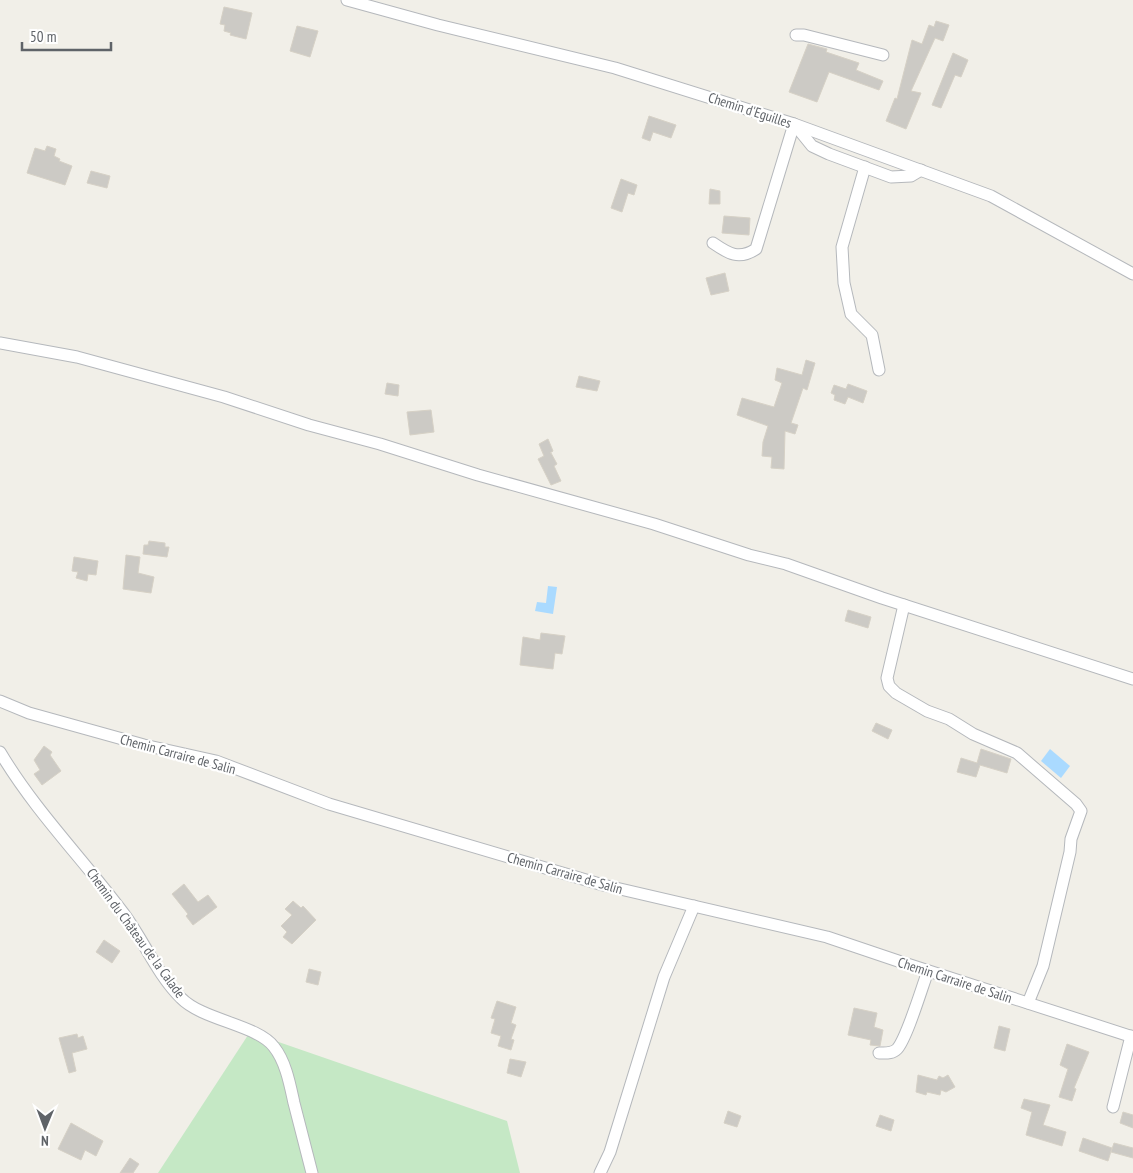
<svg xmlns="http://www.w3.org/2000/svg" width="1133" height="1173" font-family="'PT Sans Narrow',sans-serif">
  <rect width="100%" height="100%" fill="#f1efe8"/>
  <path fill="#c5e8c5" d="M 250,1032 L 507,1121 L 520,1173 L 158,1173 Z"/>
  <g fill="#aadaff">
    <path d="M 548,586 L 557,587 L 553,614 L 535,611 L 537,602 L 546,603 Z"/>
    <path d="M 1050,749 L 1070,766 L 1061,778 L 1041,761 Z"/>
  </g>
  <g fill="#cccac5" stroke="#d6d1c6">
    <path d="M 224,7 L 252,13 L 246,39 L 230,35 L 231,33 L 224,31 L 225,25 L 220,24 Z"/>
    <path d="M 936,21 L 949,25 L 943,41 L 935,38 L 911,91 L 921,93 L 906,129 L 886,121 L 895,98 L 897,99 L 912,40 L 922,44 L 929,25 L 934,27 Z"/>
    <path d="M 297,26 L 318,31 L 310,57 L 290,51 Z"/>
    <path d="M 808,44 L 827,49 L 826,52 L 859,63 L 856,70 L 883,81 L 879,90 L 829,72 L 817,102 L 789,92 Z"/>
    <path d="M 953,53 L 968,60 L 961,77 L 955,75 L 941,108 L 932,105 Z"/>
    <path d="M 649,116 L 676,125 L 671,138 L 653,132 L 650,141 L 642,138 Z"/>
    <path d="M 47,146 L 56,149 L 54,156 L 60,159 L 59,161 L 72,166 L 65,185 L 27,173 L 35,148 L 45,151 Z"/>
    <path d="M 91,171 L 110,176 L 107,188 L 87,183 Z"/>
    <path d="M 621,179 L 637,185 L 634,195 L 628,193 L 622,212 L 611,208 Z"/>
    <path d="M 710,189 L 720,191 L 720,204 L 709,204 Z"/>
    <path d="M 724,216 L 750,218 L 749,235 L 722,233 Z"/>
    <path d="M 725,273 L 729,291 L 711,295 L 706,278 Z"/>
    <path d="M 806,360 L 815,363 L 807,390 L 803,388 L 791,423 L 798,425 L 795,434 L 785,431 L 784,469 L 771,468 L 772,457 L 762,456 L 763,442 L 768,426 L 737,415 L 742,398 L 774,407 L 782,383 L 775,380 L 777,368 L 802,375 Z"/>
    <path d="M 579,376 L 600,381 L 597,391 L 576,387 Z"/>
    <path d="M 387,383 L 399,385 L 398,396 L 385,394 Z"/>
    <path d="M 848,384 L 867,391 L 863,403 L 848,397 L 845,404 L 834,400 L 835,395 L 831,393 L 834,385 L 846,389 Z"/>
    <path d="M 431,410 L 434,432 L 410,435 L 407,412 Z"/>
    <path d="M 548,439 L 553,451 L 550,453 L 551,453 L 557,464 L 554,466 L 561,481 L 551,485 L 538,459 L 544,456 L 539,444 Z"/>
    <path d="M 149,541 L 165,543 L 165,547 L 169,547 L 167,557 L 143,554 L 144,545 L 148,545 Z"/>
    <path d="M 126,555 L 140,557 L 138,573 L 154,577 L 151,593 L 123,589 Z"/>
    <path d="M 74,557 L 98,561 L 96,575 L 88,574 L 87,581 L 76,578 L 78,572 L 72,571 Z"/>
    <path d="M 848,610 L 871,617 L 868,628 L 845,621 Z"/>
    <path d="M 541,633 L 565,636 L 562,654 L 555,653 L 553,669 L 520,665 L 523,637 L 540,640 Z"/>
    <path d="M 876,723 L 892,730 L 888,739 L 872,731 Z"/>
    <path d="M 44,746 L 52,752 L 50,755 L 61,771 L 42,785 L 34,774 L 40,770 L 34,760 Z"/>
    <path d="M 981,749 L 1011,759 L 1007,773 L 980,765 L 976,777 L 957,772 L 961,758 L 977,763 Z"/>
    <path d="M 184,884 L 198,902 L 208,895 L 217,907 L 193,925 L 186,916 L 188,914 L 172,894 Z"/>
    <path d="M 293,901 L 301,908 L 303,906 L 316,920 L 292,944 L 283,937 L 287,932 L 281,926 L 292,915 L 285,909 Z"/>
    <path d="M 104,940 L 120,951 L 112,963 L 96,952 Z"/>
    <path d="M 309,969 L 321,972 L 318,985 L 306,982 Z"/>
    <path d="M 497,1001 L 516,1007 L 511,1023 L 516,1025 L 511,1039 L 514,1040 L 511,1050 L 498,1046 L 501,1036 L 491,1033 L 495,1019 L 491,1018 Z"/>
    <path d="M 854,1008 L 877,1013 L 874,1027 L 883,1030 L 880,1046 L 870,1045 L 871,1040 L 848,1035 Z"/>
    <path d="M 999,1026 L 1010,1029 L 1005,1051 L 994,1048 Z"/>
    <path d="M 77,1034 L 78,1038 L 83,1036 L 87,1049 L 72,1053 L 76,1071 L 69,1073 L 59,1038 Z"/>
    <path d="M 1067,1044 L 1089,1052 L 1074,1088 L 1076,1089 L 1072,1101 L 1059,1097 L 1068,1069 L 1060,1065 Z"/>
    <path d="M 510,1059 L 526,1062 L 521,1077 L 507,1073 Z"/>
    <path d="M 918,1075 L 937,1080 L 939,1076 L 943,1078 L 948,1075 L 955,1087 L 946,1092 L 941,1090 L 940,1095 L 927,1092 L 926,1095 L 916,1092 Z"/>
    <path d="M 1024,1099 L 1050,1105 L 1043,1125 L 1066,1132 L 1062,1146 L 1026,1135 L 1032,1112 L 1021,1108 Z"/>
    <path d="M 728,1111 L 741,1116 L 737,1127 L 724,1123 Z"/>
    <path d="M 1123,1112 L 1133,1115 L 1133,1128 L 1120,1123 Z"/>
    <path d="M 880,1115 L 894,1120 L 891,1131 L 876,1126 Z"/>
    <path d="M 71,1123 L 103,1141 L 96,1156 L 85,1150 L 81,1160 L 58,1149 Z"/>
    <path d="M 1083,1138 L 1112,1148 L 1108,1161 L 1079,1151 Z"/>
    <path d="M 1114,1143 L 1133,1148 L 1133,1158 L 1111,1152 Z"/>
    <path d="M 130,1158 L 139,1164 L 133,1173 L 120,1173 Z"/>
  </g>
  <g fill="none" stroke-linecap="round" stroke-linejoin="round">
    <defs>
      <g id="minor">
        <path d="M 347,0 L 438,25 L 615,68 L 794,124 L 991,196 L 1133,274"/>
        <path d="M 796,35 L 804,35 L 883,55"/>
        <path d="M 795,125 L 812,146 L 829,154 L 891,177 L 911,176 L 921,170"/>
        <path d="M 865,167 L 842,247 L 844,283 L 851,314 L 872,335 L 879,370"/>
        <path d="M 713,243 C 729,254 739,260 756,249 L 794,124"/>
        <path d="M 0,343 L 77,357 L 224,397 L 309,425 L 380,444 L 478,475 L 654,524 L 749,555 L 786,564 L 882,598 L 1133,679"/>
        <path d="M 904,605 L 887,678 L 889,686 L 896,693 L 927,711 L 949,719 L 973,734 L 1017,753 L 1076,804 L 1081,811 L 1071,839 L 1070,852 L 1043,966 L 1028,1003"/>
        <path d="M 0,701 L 29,713 L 144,745 L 216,761 L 329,804 L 603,885 L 827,937 L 907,964 L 1133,1037"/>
        <path d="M 0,752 C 35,811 83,859 124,914 C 144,941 157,974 181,998 C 202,1020 258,1025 274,1047 C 286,1062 290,1085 294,1103 C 300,1127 306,1150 312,1173"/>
        <path d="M 879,1053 C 886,1053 892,1054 897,1049 C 907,1038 922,987 928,971"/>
        <path d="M 1113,1107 L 1131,1036"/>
        <path d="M 600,1173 L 610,1152 L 664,977 L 694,906"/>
      </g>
    </defs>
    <use href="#minor" stroke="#b5b8bc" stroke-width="13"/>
    <use href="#minor" stroke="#fff" stroke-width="11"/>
  </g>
  <g text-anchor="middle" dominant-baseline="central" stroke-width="4.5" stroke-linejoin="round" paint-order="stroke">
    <g font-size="14" fill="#5f6368" stroke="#fff">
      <text transform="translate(750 110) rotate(18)">Chemin d'Eguilles</text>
      <text transform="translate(178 754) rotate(15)">Chemin Carraire de Salin</text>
      <text transform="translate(565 873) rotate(16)">Chemin Carraire de Salin</text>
      <text transform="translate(136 933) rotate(54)">Chemin du Château de la Calade</text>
      <text transform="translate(955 980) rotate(18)">Chemin Carraire de Salin</text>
    </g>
  </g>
  <g transform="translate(45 1128) rotate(181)" stroke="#ffffff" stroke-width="4" paint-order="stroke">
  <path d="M0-4L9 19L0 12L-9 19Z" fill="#5f6368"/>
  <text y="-8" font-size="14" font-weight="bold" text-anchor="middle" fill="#5f6368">N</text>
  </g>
  <path d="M22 42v8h89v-8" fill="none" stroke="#5f6368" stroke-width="2.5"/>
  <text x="30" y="42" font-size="15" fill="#5f6368" stroke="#ffffff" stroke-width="4" paint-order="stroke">50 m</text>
</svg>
